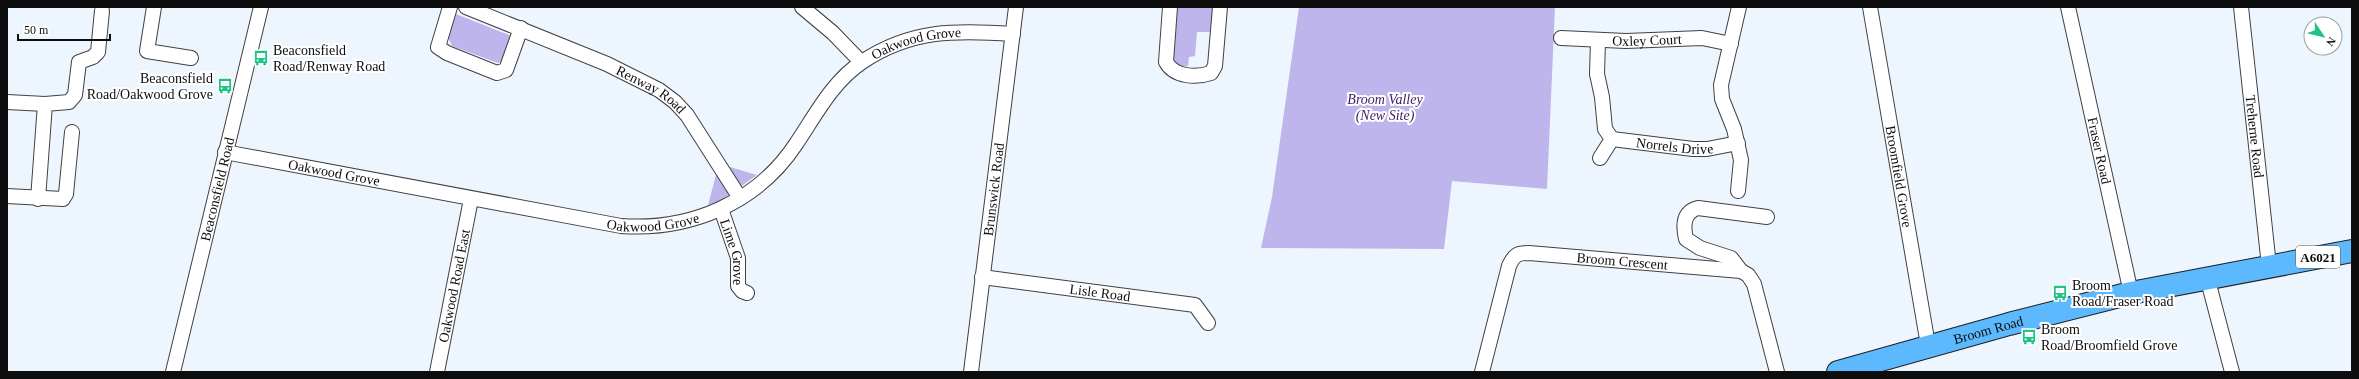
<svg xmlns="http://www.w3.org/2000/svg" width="2359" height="379" font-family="Georgia,serif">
  <rect width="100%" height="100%" fill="#edf6ff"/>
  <g fill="#bdb5eb">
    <path d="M 1174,7 L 1215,7 L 1213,32 L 1197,32 L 1195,56 L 1189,57 L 1188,66 L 1181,66 L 1173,62 Z"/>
    <path d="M 1299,7 L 1555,7 L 1547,189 L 1452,181 L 1444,249 L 1261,248 L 1272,197 Z"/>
    <path d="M 456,14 L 509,35 L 511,37 L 504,60 L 498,63 L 452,46 L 448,37 Z"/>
    <path d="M 730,167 L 757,175 L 720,201 L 708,205 L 716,175 Z"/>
  </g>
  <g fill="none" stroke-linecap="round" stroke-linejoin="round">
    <defs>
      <g id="minor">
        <path d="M 154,7 L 147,51 L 191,58"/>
        <path d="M 450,7 L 438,47 L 447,53 L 497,73 L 506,70 L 521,28"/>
        <path id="s1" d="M 466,7 L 607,64 L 659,90 L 675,102 L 687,115 L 740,198"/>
        <path d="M 802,7 L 833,33 L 861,62"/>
        <path d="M 1170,7 L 1166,62 C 1174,77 1196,78 1211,73 L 1215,66 L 1220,7"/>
        <path id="s2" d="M 1870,7 L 1928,345"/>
        <path id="s3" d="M 2068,7 L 2131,293"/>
        <path id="s4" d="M 2241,7 L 2269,266"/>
        <path id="s5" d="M 1561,38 L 1626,41 L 1702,38 L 1731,44"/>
        <path id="s6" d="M 1598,41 L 1597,74 L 1602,97 L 1605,129 L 1612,139 L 1693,149 L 1707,149 L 1738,143"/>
        <path d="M 7,102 L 45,104"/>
        <path id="s7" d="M 225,152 L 621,226 C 690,231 757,203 796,144 C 815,116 832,82 862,62 C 911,29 957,30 1013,34"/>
        <path d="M 1600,158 L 1612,139"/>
        <path d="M 1738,191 L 1741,160 L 1734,129 L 1722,99 L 1721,85 L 1739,7"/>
        <path d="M 7,196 L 63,199 L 66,194 L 72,132"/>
        <path d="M 38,199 L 45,104 L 69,102 L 75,95 L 79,62 L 93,57 L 98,52 L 102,11"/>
        <path id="s8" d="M 721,209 L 738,258 L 738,286 L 742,291 L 747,293"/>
        <path d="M 1741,271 L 1731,258 L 1700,248 L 1686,239 C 1683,226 1683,212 1698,208 L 1767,217"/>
        <path id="s9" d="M 982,277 L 1195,305 L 1208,323"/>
        <path d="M 2207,277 L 2232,372"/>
        <path id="s10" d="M 173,372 L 261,7"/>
        <path id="s11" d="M 437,372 L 471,199"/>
        <path id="s12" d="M 971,372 L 1016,7"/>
        <path id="s13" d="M 1482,372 L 1509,266 C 1514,255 1517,253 1529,253 L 1741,271 L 1748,275 L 1754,284 L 1777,372"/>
      </g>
      <g id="primary">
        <path id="s14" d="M 1838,372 L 2009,324 L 2131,293 L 2352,251"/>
      </g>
    </defs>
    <use href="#minor" stroke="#404040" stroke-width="16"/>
    <use href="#primary" stroke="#1e1e1e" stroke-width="24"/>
    <use href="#minor" stroke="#fff" stroke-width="14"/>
    <use href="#primary" stroke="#5db9fe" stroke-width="22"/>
  </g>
  <defs>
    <symbol id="bus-bare" viewBox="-9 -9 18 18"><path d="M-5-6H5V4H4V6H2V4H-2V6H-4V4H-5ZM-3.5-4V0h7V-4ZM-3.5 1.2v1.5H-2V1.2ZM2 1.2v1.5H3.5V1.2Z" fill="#1fc385" stroke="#fff" stroke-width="2.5" paint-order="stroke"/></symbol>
  </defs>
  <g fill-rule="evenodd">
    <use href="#bus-bare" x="250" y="47" width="22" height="22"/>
    <use href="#bus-bare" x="214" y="75" width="22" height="22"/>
    <use href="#bus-bare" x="2049" y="282" width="22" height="22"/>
    <use href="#bus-bare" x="2018" y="326" width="22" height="22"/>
  </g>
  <g text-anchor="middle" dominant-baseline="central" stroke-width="4" stroke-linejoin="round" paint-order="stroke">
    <rect fill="#fff" stroke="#565656" stroke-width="1" x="2296" y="246" width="44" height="22" rx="3"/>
    <g font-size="13" font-weight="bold" fill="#0d0d0d">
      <text x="2318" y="257">A6021</text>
    </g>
    <g font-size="14" fill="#0d0d0d" stroke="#fff">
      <text stroke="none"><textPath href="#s5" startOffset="86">Oxley Court</textPath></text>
      <text stroke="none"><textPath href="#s7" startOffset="770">Oakwood Grove</textPath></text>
      <text stroke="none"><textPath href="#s1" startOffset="203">Renway Road</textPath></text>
      <text stroke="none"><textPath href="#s4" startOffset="130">Treherne Road</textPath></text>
      <text stroke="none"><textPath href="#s6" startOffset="164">Norrels Drive</textPath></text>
      <text stroke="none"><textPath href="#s3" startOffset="147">Fraser Road</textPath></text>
      <text stroke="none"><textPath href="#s7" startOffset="111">Oakwood Grove</textPath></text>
      <text stroke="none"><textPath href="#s2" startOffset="172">Broomfield Grove</textPath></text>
      <text stroke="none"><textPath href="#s10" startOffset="188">Beaconsfield Road</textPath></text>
      <text stroke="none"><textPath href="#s12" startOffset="184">Brunswick Road</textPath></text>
      <text stroke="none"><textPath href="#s7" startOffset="435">Oakwood Grove</textPath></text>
      <text stroke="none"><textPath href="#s8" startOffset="45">Lime Grove</textPath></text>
      <text stroke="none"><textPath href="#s13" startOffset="229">Broom Crescent</textPath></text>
      <text stroke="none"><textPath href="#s11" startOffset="88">Oakwood Road East</textPath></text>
      <text stroke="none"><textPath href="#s9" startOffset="119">Lisle Road</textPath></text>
      <text stroke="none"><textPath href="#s14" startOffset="156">Broom Road</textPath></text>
    </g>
    <g font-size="14" fill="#0d0d0d" stroke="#fff" text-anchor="start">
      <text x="273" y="50">Beaconsfield<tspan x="273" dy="16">Road/Renway Road</tspan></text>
      <text x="213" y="78" text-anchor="end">Beaconsfield<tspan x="213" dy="16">Road/Oakwood Grove</tspan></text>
      <text x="2072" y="285">Broom<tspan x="2072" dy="16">Road/Fraser Road</tspan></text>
      <text x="2041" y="329">Broom<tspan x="2041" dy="16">Road/Broomfield Grove</tspan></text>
    </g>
    <g font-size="14" font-style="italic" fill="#3e1a67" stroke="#fff">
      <text x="1385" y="99">Broom Valley<tspan x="1385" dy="16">(New Site)</tspan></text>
    </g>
  </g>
  <rect width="2359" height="379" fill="none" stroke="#0d0d0d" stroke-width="16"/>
  <g transform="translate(2323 36) rotate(125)"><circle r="19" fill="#ffffff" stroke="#9e9e9e"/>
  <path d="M0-3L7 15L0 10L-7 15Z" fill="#1fc385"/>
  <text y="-6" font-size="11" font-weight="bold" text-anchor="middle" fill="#0d0d0d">N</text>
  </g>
  <path d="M18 34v6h92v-6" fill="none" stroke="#0d0d0d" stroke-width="2"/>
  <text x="24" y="34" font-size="12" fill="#0d0d0d" stroke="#ffffff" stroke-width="3" paint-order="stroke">50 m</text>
</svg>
